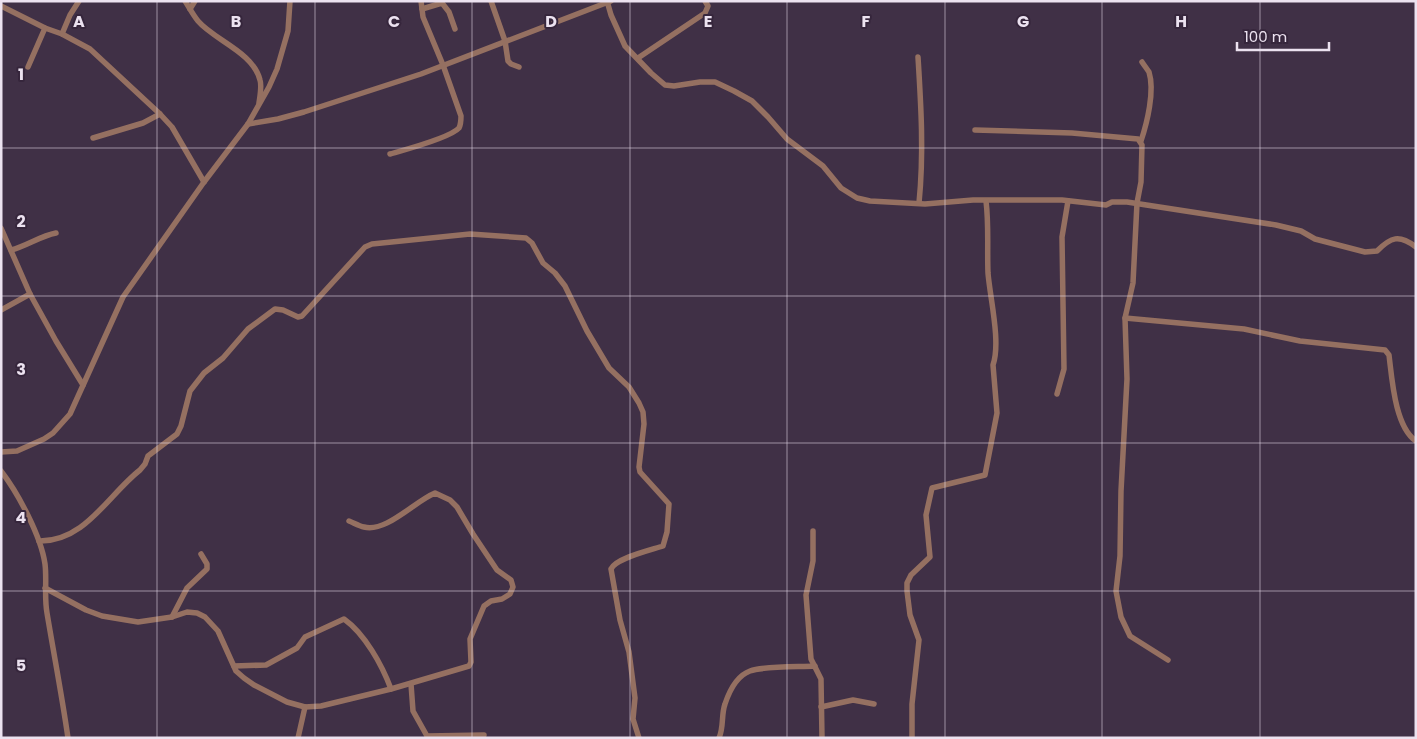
<svg xmlns="http://www.w3.org/2000/svg" width="1417" height="739" font-family="Poppins,sans-serif">
  <rect width="100%" height="100%" fill="#403046"/>
  <g fill="none" stroke-linecap="round" stroke-linejoin="round">
    <g stroke="#957061" stroke-width="5.5">
      <path d="M 185,1 C 189,7 193,15 198,21 C 214,40 253,52 260,80 C 262,86 260,96 259,103"/>
      <path d="M 491,1 L 505,41 L 508,61 L 511,64 L 519,67"/>
      <path d="M 607,1 L 611,15 L 625,46 L 651,73 L 665,85 L 674,86 L 700,82 L 715,82 L 734,91 L 752,101 L 768,117 L 787,139 L 823,166 L 841,188 L 857,198 L 870,201 L 925,204 L 973,200 L 1062,200 L 1106,205 L 1112,202 L 1127,202 L 1276,225 L 1301,231 L 1315,239 L 1365,252 L 1377,251 C 1391,237 1399,234 1416,247"/>
      <path d="M 1,6 L 45,28 L 62,34 L 90,49 L 160,114 L 172,127 L 204,182"/>
      <path d="M 190,9 L 195,1"/>
      <path d="M 422,9 L 442,3 L 449,12 L 455,29"/>
      <path d="M 62,34 L 70,15 L 79,1"/>
      <path d="M 918,57 C 921,105 924,154 919,203"/>
      <path d="M 638,58 L 705,13 L 708,6 L 705,1"/>
      <path d="M 28,67 L 45,28"/>
      <path d="M 248,124 L 278,119 L 304,112 L 421,74 L 611,1"/>
      <path d="M 975,130 L 1072,133 L 1138,139 L 1142,145 L 1141,182 L 1137,203 L 1133,283 L 1125,318 L 1127,379 L 1121,491 L 1120,556 L 1116,591 L 1121,617 L 1130,636 L 1168,660"/>
      <path d="M 93,138 L 143,123 L 160,114"/>
      <path d="M 1141,141 C 1147,123 1155,91 1149,72 C 1147,69 1144,65 1142,62"/>
      <path d="M 390,154 C 404,150 450,138 459,128 C 461,124 461,120 461,116 L 443,65 L 423,17 L 421,1"/>
      <path d="M 1,228 L 30,294 L 56,341 L 83,385"/>
      <path d="M 11,250 C 27,246 40,236 56,233"/>
      <path d="M 1,310 L 30,294"/>
      <path d="M 1125,318 L 1244,329 L 1300,341 L 1385,350 L 1389,355 C 1392,379 1395,427 1416,441"/>
      <path d="M 1057,394 L 1064,369 L 1062,237 L 1068,201"/>
      <path d="M 1,452 L 17,451 L 44,439 L 53,433 L 70,414 L 123,297 L 204,182 L 248,124 L 269,87 L 277,69 L 288,31 L 290,1"/>
      <path d="M 1,471 C 18,493 41,536 45,564 C 47,580 44,597 47,613 C 54,655 62,696 68,738"/>
      <path d="M 813,531 L 813,561 L 806,595 L 811,659 L 821,679 L 822,738"/>
      <path d="M 39,541 C 85,542 108,495 140,470 L 145,464 L 148,456 L 177,434 L 181,426 L 190,391 L 204,373 L 223,358 L 248,329 L 275,309 L 283,310 L 298,317 L 302,316 L 365,247 L 372,244 L 470,234 L 526,238 L 532,243 L 543,263 L 555,273 L 565,286 L 587,331 L 609,368 L 629,387 L 639,403 L 643,412 L 644,424 L 639,467 L 640,472 L 669,504 L 667,532 L 663,546 C 651,550 616,558 611,569 L 620,620 L 629,652 L 635,698 L 633,719 L 639,738"/>
      <path d="M 45,588 L 86,610 L 102,616 L 138,622 L 172,617 L 187,612 L 197,613 L 205,617 L 218,631 L 236,671 L 244,678 L 254,685 L 287,702 L 305,707 L 321,706 L 391,689 L 469,666 L 471,662 L 470,639 L 484,606 L 491,601 L 502,599 L 510,594 L 513,587 L 511,580 L 497,570 L 473,534 L 457,507 L 450,500 L 435,493 C 415,501 386,533 364,527 C 359,526 354,523 349,521"/>
      <path d="M 172,617 L 187,588 L 207,569 L 207,564 L 201,554"/>
      <path d="M 234,666 L 266,665 L 297,648 L 305,637 L 344,619 C 365,634 382,665 391,689"/>
      <path d="M 411,684 L 413,711 L 427,736 L 484,735"/>
      <path d="M 821,707 L 853,700 L 874,704"/>
      <path d="M 298,738 L 305,707"/>
      <path d="M 719,738 C 724,727 721,715 725,704 C 729,692 736,676 750,671 C 764,666 798,667 815,666"/>
      <path d="M 912,738 L 912,704 L 919,640 L 910,615 L 907,591 L 907,583 L 911,575 L 930,557 L 926,515 L 932,488 L 985,475 L 997,413 L 993,365 C 1001,342 990,298 988,273 C 987,249 989,225 986,201"/>
    </g>
  </g>
  <path fill="none" stroke="#ece2f0" stroke-width="1" stroke-opacity="0.55" d="M 157,1 L 157,738M 315,1 L 315,738M 472,1 L 472,738M 630,1 L 630,738M 787,1 L 787,738M 945,1 L 945,738M 1102,1 L 1102,738M 1260,1 L 1260,738M 1,148 L 1416,148M 1,296 L 1416,296M 1,443 L 1416,443M 1,591 L 1416,591"/>
  <g font-size="16" text-anchor="middle" font-weight="bold" fill="#ece2f0" stroke="#36263c" stroke-width="4" stroke-linejoin="round" paint-order="stroke">
    <text x="79" y="27">A</text>
    <text x="236" y="27">B</text>
    <text x="394" y="27">C</text>
    <text x="551" y="27">D</text>
    <text x="708" y="27">E</text>
    <text x="866" y="27">F</text>
    <text x="1023" y="27">G</text>
    <text x="1181" y="27">H</text>
    <text x="21" y="80">1</text>
    <text x="21" y="227">2</text>
    <text x="21" y="375">3</text>
    <text x="21" y="523">4</text>
    <text x="21" y="671">5</text>
  </g>
  <rect width="1417" height="739" fill="none" stroke="#ece2f0" stroke-width="5"/>
  <path d="M1237 42v8h92v-8" fill="none" stroke="#ece2f0" stroke-width="2.5"/>
  <text x="1244" y="42" font-size="15" fill="#ece2f0" stroke="#36263c" stroke-width="4" paint-order="stroke">100 m</text>
</svg>
